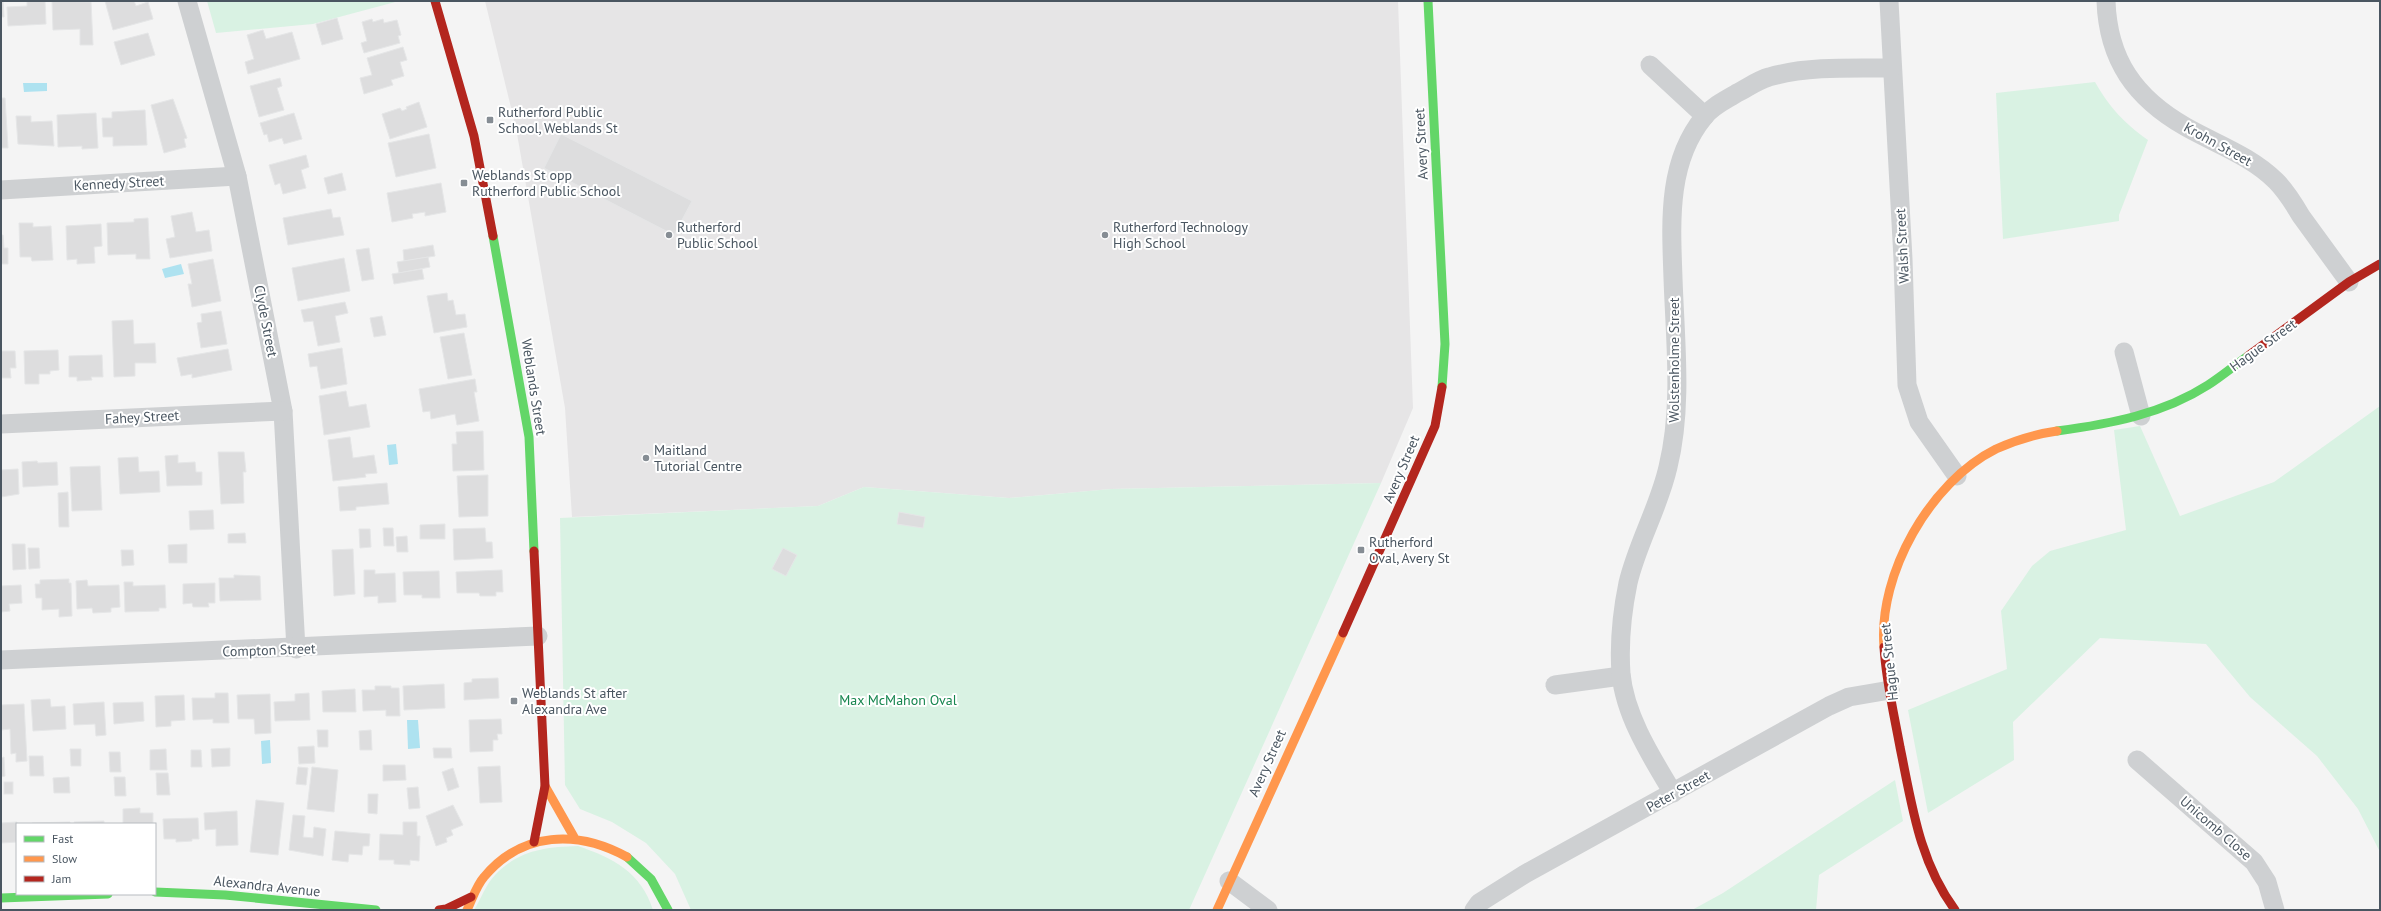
<svg xmlns="http://www.w3.org/2000/svg" width="2381" height="911" font-family="'PT Sans',sans-serif">
  <rect width="100%" height="100%" fill="#f4f4f4"/>
  <path fill="#e6e5e6" d="M 485,1 L 1398,1 L 1413,408 L 1381,483 L 1111,489 L 1009,498 L 864,487 L 818,506 L 572,517 L 565,408 L 516,128 Z"/>
  <g fill="#d9f2e3">
    <path d="M 207,1 L 399,1 L 313,24 L 216,33 Z"/>
    <path d="M 2095,82 C 2110,108 2123,122 2148,140 L 2119,215 L 2119,221 L 2003,239 L 1996,93 Z"/>
    <path d="M 2380,406 L 2380,852 L 2358,809 L 2317,756 L 2250,697 L 2206,644 L 2100,638 L 2013,722 L 2014,760 L 1928,813 L 1908,710 L 2007,669 L 2001,611 L 2032,566 L 2050,551 L 2126,530 L 2114,430 L 2140,426 L 2180,516 L 2274,482 Z"/>
    <path d="M 1381,483 L 1189,910 L 691,910 L 675,874 L 646,843 L 612,822 L 580,809 L 565,785 L 560,518 L 818,506 L 864,487 L 1009,498 L 1111,489 Z"/>
    <path d="M 1895,780 L 1903,821 L 1819,875 L 1816,910 L 1692,910 L 1723,893 Z"/>
    <path d="M 578,846 C 613,858 641,872 653,910 L 474,910 C 481,899 486,884 495,875 C 519,850 545,847 578,846 Z"/>
  </g>
  <g fill="#aee2f0">
    <path d="M 23,83 L 47,83 L 47,91 L 24,92 Z"/>
    <path d="M 181,264 L 184,274 L 165,278 L 162,269 Z"/>
    <path d="M 396,444 L 398,464 L 389,465 L 387,445 Z"/>
    <path d="M 407,720 L 418,720 L 420,748 L 408,749 Z"/>
    <path d="M 270,740 L 271,763 L 262,764 L 261,741 Z"/>
  </g>
  <g fill="#ddddde" stroke="#e5e6e7">
    <path d="M 1,1 L 3,1 L 4,17 L 1,17 Z"/>
    <path d="M 27,1 L 45,1 L 46,24 L 8,26 L 7,7 L 27,6 Z"/>
    <path d="M 52,1 L 91,2 L 93,45 L 80,45 L 80,29 L 53,30 Z"/>
    <path d="M 105,1 L 134,1 L 136,6 L 148,2 L 153,19 L 113,30 Z"/>
    <path d="M 337,18 L 343,39 L 322,45 L 316,24 Z"/>
    <path d="M 372,19 L 373,22 L 383,19 L 384,23 L 397,20 L 401,35 L 398,36 L 400,43 L 364,53 L 361,43 L 367,41 L 362,22 Z"/>
    <path d="M 263,30 L 266,39 L 292,32 L 300,59 L 248,74 L 245,62 L 254,59 L 247,35 Z"/>
    <path d="M 148,33 L 155,55 L 121,65 L 114,42 Z"/>
    <path d="M 403,47 L 407,60 L 400,62 L 404,76 L 391,80 L 393,85 L 364,94 L 360,78 L 372,75 L 367,58 Z"/>
    <path d="M 280,78 L 282,86 L 277,88 L 284,110 L 259,117 L 250,86 Z"/>
    <path d="M 1,98 L 5,98 L 8,148 L 1,148 Z"/>
    <path d="M 173,99 L 187,138 L 184,139 L 186,147 L 164,153 L 151,105 Z"/>
    <path d="M 419,102 L 427,127 L 390,139 L 382,114 L 400,108 L 402,111 L 407,109 L 406,107 Z"/>
    <path d="M 145,110 L 147,145 L 113,146 L 113,137 L 103,137 L 102,118 L 112,118 L 112,112 Z"/>
    <path d="M 96,113 L 98,148 L 82,149 L 82,146 L 58,147 L 57,115 Z"/>
    <path d="M 294,113 L 302,139 L 284,144 L 282,138 L 269,142 L 267,134 L 264,135 L 260,123 Z"/>
    <path d="M 16,116 L 31,116 L 31,122 L 52,121 L 54,146 L 18,144 Z"/>
    <path d="M 429,134 L 436,168 L 396,177 L 388,143 Z"/>
    <path d="M 561,134 L 692,201 L 674,235 L 544,168 Z"/>
    <path d="M 306,155 L 309,167 L 301,170 L 306,188 L 283,194 L 280,183 L 275,185 L 269,165 Z"/>
    <path d="M 342,173 L 346,190 L 328,194 L 324,178 Z"/>
    <path d="M 441,183 L 446,212 L 425,216 L 425,212 L 412,214 L 413,218 L 392,222 L 387,193 Z"/>
    <path d="M 331,209 L 333,218 L 340,217 L 344,235 L 288,245 L 283,218 Z"/>
    <path d="M 192,212 L 196,232 L 209,230 L 212,251 L 170,258 L 166,239 L 175,237 L 171,216 Z"/>
    <path d="M 148,218 L 150,259 L 136,259 L 136,254 L 108,255 L 107,223 L 134,222 L 134,219 Z"/>
    <path d="M 19,223 L 33,223 L 33,227 L 51,226 L 53,260 L 32,261 L 31,257 L 20,257 Z"/>
    <path d="M 101,224 L 102,246 L 94,247 L 95,263 L 77,264 L 77,259 L 67,260 L 66,226 Z"/>
    <path d="M 1,235 L 3,235 L 4,248 L 8,248 L 8,264 L 1,264 Z"/>
    <path d="M 433,245 L 435,256 L 404,261 L 403,250 Z"/>
    <path d="M 369,248 L 374,279 L 362,281 L 356,250 Z"/>
    <path d="M 428,257 L 430,267 L 399,273 L 397,262 Z"/>
    <path d="M 344,258 L 350,291 L 298,301 L 292,268 Z"/>
    <path d="M 213,259 L 221,301 L 192,307 L 188,284 L 192,284 L 188,264 Z"/>
    <path d="M 422,269 L 424,279 L 394,284 L 392,274 Z"/>
    <path d="M 447,293 L 448,301 L 453,300 L 456,315 L 465,314 L 467,327 L 434,333 L 427,296 Z"/>
    <path d="M 345,302 L 348,313 L 335,316 L 340,342 L 318,346 L 313,321 L 304,322 L 301,310 Z"/>
    <path d="M 221,311 L 227,344 L 201,348 L 197,323 L 202,322 L 201,314 Z"/>
    <path d="M 382,316 L 386,335 L 374,337 L 370,318 Z"/>
    <path d="M 133,320 L 134,344 L 155,343 L 156,363 L 135,363 L 135,376 L 114,377 L 112,321 Z"/>
    <path d="M 464,333 L 472,375 L 448,379 L 440,337 Z"/>
    <path d="M 342,348 L 347,384 L 321,389 L 317,366 L 310,367 L 308,354 Z"/>
    <path d="M 228,349 L 232,370 L 192,378 L 192,374 L 181,376 L 177,358 Z"/>
    <path d="M 58,350 L 59,370 L 50,371 L 50,374 L 39,374 L 39,384 L 25,384 L 24,351 Z"/>
    <path d="M 1,351 L 15,351 L 16,368 L 10,368 L 11,378 L 1,378 Z"/>
    <path d="M 102,355 L 103,377 L 91,377 L 92,380 L 77,381 L 77,377 L 69,377 L 69,356 Z"/>
    <path d="M 475,379 L 477,392 L 474,392 L 479,421 L 457,425 L 455,414 L 431,419 L 430,411 L 423,412 L 419,389 Z"/>
    <path d="M 346,391 L 349,407 L 366,404 L 370,427 L 324,435 L 319,396 Z"/>
    <path d="M 483,431 L 484,470 L 453,471 L 452,444 L 457,444 L 456,432 Z"/>
    <path d="M 350,437 L 353,458 L 374,455 L 377,473 L 365,474 L 366,477 L 333,481 L 328,440 Z"/>
    <path d="M 218,452 L 244,452 L 246,472 L 243,472 L 244,503 L 221,504 Z"/>
    <path d="M 178,455 L 178,463 L 195,462 L 196,472 L 202,472 L 202,485 L 167,486 L 165,456 Z"/>
    <path d="M 138,457 L 139,472 L 159,471 L 160,492 L 120,494 L 118,458 Z"/>
    <path d="M 37,461 L 38,463 L 57,462 L 58,485 L 23,487 L 22,462 Z"/>
    <path d="M 100,466 L 102,510 L 72,511 L 70,467 Z"/>
    <path d="M 18,469 L 19,494 L 1,497 L 1,470 Z"/>
    <path d="M 488,475 L 488,516 L 459,517 L 457,476 Z"/>
    <path d="M 387,483 L 389,504 L 356,507 L 356,510 L 340,511 L 338,487 Z"/>
    <path d="M 68,492 L 69,527 L 59,527 L 58,493 Z"/>
    <path d="M 213,510 L 214,529 L 190,530 L 189,511 Z"/>
    <path d="M 899,512 L 925,517 L 923,528 L 897,524 Z"/>
    <path d="M 445,524 L 445,539 L 420,539 L 420,525 Z"/>
    <path d="M 383,528 L 393,528 L 394,546 L 384,546 Z"/>
    <path d="M 485,528 L 486,542 L 492,542 L 493,558 L 454,560 L 453,529 Z"/>
    <path d="M 359,529 L 370,529 L 371,547 L 360,548 Z"/>
    <path d="M 245,533 L 246,543 L 228,543 L 228,534 Z"/>
    <path d="M 407,536 L 408,552 L 397,552 L 396,537 Z"/>
    <path d="M 12,544 L 25,544 L 26,569 L 13,570 Z"/>
    <path d="M 187,544 L 187,563 L 169,563 L 168,545 Z"/>
    <path d="M 28,548 L 39,548 L 40,568 L 29,569 Z"/>
    <path d="M 783,548 L 797,555 L 786,576 L 772,569 Z"/>
    <path d="M 353,549 L 355,594 L 334,596 L 332,550 Z"/>
    <path d="M 121,550 L 133,550 L 134,565 L 122,566 Z"/>
    <path d="M 364,570 L 375,570 L 375,574 L 395,573 L 396,602 L 378,603 L 378,596 L 364,597 Z"/>
    <path d="M 502,570 L 503,592 L 496,592 L 496,596 L 480,596 L 479,593 L 457,593 L 456,572 Z"/>
    <path d="M 439,571 L 440,598 L 422,598 L 422,595 L 404,595 L 403,572 Z"/>
    <path d="M 234,575 L 260,576 L 261,600 L 220,601 L 219,578 L 234,578 Z"/>
    <path d="M 69,579 L 69,583 L 71,583 L 72,616 L 59,617 L 59,609 L 42,610 L 42,598 L 36,598 L 35,584 L 40,584 L 40,580 Z"/>
    <path d="M 87,580 L 88,586 L 119,585 L 120,607 L 111,608 L 111,612 L 93,613 L 92,608 L 77,609 L 76,581 Z"/>
    <path d="M 124,582 L 133,582 L 133,586 L 165,585 L 166,608 L 159,608 L 159,611 L 125,612 Z"/>
    <path d="M 215,583 L 215,603 L 208,603 L 209,607 L 193,607 L 192,603 L 183,604 L 183,584 Z"/>
    <path d="M 21,585 L 22,603 L 9,604 L 10,611 L 1,612 L 1,616 L 1,586 Z"/>
    <path d="M 498,678 L 499,698 L 464,700 L 464,683 L 472,682 L 472,679 Z"/>
    <path d="M 444,684 L 445,708 L 404,710 L 403,686 Z"/>
    <path d="M 375,686 L 391,686 L 391,688 L 399,688 L 400,716 L 386,716 L 386,710 L 363,711 L 362,690 L 375,690 Z"/>
    <path d="M 355,689 L 356,712 L 323,712 L 322,691 Z"/>
    <path d="M 215,693 L 228,693 L 229,723 L 213,723 L 213,719 L 193,720 L 192,698 L 215,698 Z"/>
    <path d="M 309,693 L 310,720 L 275,721 L 274,702 L 295,701 L 295,694 Z"/>
    <path d="M 270,694 L 271,733 L 255,734 L 254,719 L 238,719 L 237,695 Z"/>
    <path d="M 184,695 L 185,720 L 171,721 L 171,726 L 156,727 L 155,696 Z"/>
    <path d="M 50,699 L 51,707 L 65,706 L 66,729 L 33,731 L 31,700 Z"/>
    <path d="M 104,702 L 106,735 L 96,736 L 95,724 L 74,725 L 73,704 Z"/>
    <path d="M 143,702 L 144,721 L 114,724 L 113,703 Z"/>
    <path d="M 24,704 L 27,761 L 16,762 L 16,753 L 11,754 L 10,729 L 1,730 L 1,705 Z"/>
    <path d="M 501,719 L 502,734 L 497,734 L 498,740 L 493,740 L 493,751 L 470,752 L 469,720 Z"/>
    <path d="M 317,730 L 328,730 L 328,747 L 318,747 Z"/>
    <path d="M 371,730 L 372,750 L 360,750 L 359,731 Z"/>
    <path d="M 314,746 L 315,763 L 299,764 L 298,747 Z"/>
    <path d="M 230,748 L 230,766 L 212,767 L 211,749 Z"/>
    <path d="M 433,748 L 451,748 L 452,758 L 434,758 Z"/>
    <path d="M 70,749 L 81,749 L 81,766 L 71,766 Z"/>
    <path d="M 166,749 L 167,770 L 150,770 L 150,750 Z"/>
    <path d="M 191,750 L 201,750 L 202,767 L 191,767 Z"/>
    <path d="M 109,752 L 120,752 L 121,772 L 110,772 Z"/>
    <path d="M 29,756 L 43,756 L 44,776 L 30,776 Z"/>
    <path d="M 4,757 L 5,776 L 1,777 L 1,758 Z"/>
    <path d="M 383,765 L 405,765 L 406,780 L 383,781 Z"/>
    <path d="M 500,766 L 502,802 L 480,803 L 478,767 Z"/>
    <path d="M 298,767 L 308,768 L 306,785 L 296,784 Z"/>
    <path d="M 312,767 L 338,770 L 334,812 L 307,809 Z"/>
    <path d="M 453,768 L 459,787 L 448,791 L 442,772 Z"/>
    <path d="M 156,773 L 168,773 L 170,795 L 157,795 Z"/>
    <path d="M 69,777 L 70,793 L 54,793 L 53,778 Z"/>
    <path d="M 114,777 L 125,777 L 126,796 L 115,796 Z"/>
    <rect x="4" y="782" width="9" height="12"/>
    <path d="M 418,787 L 420,808 L 409,809 L 407,788 Z"/>
    <path d="M 368,794 L 378,794 L 377,814 L 368,813 Z"/>
    <path d="M 256,800 L 284,803 L 278,855 L 250,852 Z"/>
    <path d="M 453,805 L 463,825 L 451,830 L 453,835 L 446,838 L 447,842 L 436,846 L 426,816 Z"/>
    <path d="M 140,808 L 140,813 L 153,813 L 153,824 L 123,824 L 123,809 Z"/>
    <path d="M 237,811 L 238,845 L 216,846 L 216,829 L 205,830 L 204,813 Z"/>
    <path d="M 293,815 L 305,816 L 303,837 L 313,838 L 314,827 L 326,829 L 323,856 L 289,850 Z"/>
    <path d="M 198,818 L 199,839 L 192,839 L 192,841 L 176,842 L 176,839 L 164,839 L 163,819 Z"/>
    <path d="M 104,821 L 104,824 L 75,824 L 74,822 Z"/>
    <path d="M 17,822 L 17,842 L 1,843 L 1,823 Z"/>
    <path d="M 70,822 L 70,824 L 32,824 L 32,823 Z"/>
    <path d="M 403,822 L 417,822 L 417,836 L 420,836 L 419,861 L 410,860 L 410,865 L 394,864 L 394,860 L 379,860 L 380,834 L 403,835 Z"/>
    <path d="M 335,831 L 370,834 L 369,846 L 363,846 L 362,855 L 349,854 L 348,862 L 332,860 Z"/>
  </g>
  <g fill="none" stroke-linecap="round" stroke-linejoin="round">
    <g stroke="#ced0d2" stroke-width="19">
      <path d="M 187,1 L 237,176 L 283,411 L 296,649"/>
      <path d="M 1889,1 L 1903,259 L 1907,385 L 1919,422 L 1957,476"/>
      <path d="M 2106,1 C 2108,60 2135,98 2186,127 C 2216,144 2251,156 2276,181 C 2286,191 2294,204 2301,216 C 2317,238 2333,260 2349,282"/>
      <path d="M 1650,65 L 1705,116"/>
      <path d="M 1,190 L 237,176"/>
      <path d="M 2124,352 L 2141,416"/>
      <path d="M 1,424 L 283,411"/>
      <path d="M 1,660 L 538,636"/>
      <path d="M 1555,685 L 1621,676"/>
      <path d="M 2137,760 L 2254,862 L 2267,882 L 2275,910"/>
      <path d="M 1673,793 C 1652,758 1625,716 1621,674 C 1619,645 1622,612 1628,583 C 1637,544 1659,507 1668,467 C 1683,406 1675,340 1673,278 C 1671,222 1667,162 1704,117 C 1712,106 1726,100 1737,93 C 1747,88 1758,80 1769,77 C 1806,66 1853,68 1891,68"/>
      <path d="M 1229,881 L 1268,910"/>
      <path d="M 1474,910 L 1479,903 L 1525,874 L 1829,706 L 1849,697 L 1890,690"/>
    </g>
    <g stroke="#63d668" stroke-width="9">
      <path d="M 1428,1 L 1445,344 L 1442,387"/>
      <path d="M 493,236 L 529,437 L 534,551"/>
      <path d="M 2057,431 C 2110,424 2163,414 2208,385 C 2222,376 2235,365 2248,356"/>
      <path d="M 627,857 L 651,879 L 668,910"/>
      <path d="M 155,892 L 225,895 L 376,910"/>
      <path d="M 1,898 L 108,894"/>
    </g>
    <g stroke="#ff974d" stroke-width="9">
      <path d="M 1884,647 C 1878,574 1930,482 1996,449 C 2016,440 2036,434 2057,431"/>
      <path d="M 545,786 L 574,837"/>
      <path d="M 467,910 C 472,900 476,886 484,877 C 522,831 578,830 627,857"/>
      <path d="M 1217,910 L 1343,633"/>
    </g>
    <g stroke="#b3261e" stroke-width="9">
      <path d="M 435,1 L 474,136 L 493,236"/>
      <path d="M 2248,356 L 2349,282 L 2380,264"/>
      <path d="M 1343,633 L 1435,426 L 1442,387"/>
      <path d="M 1884,647 C 1886,681 1894,714 1900,747 C 1912,805 1919,861 1955,910"/>
      <path d="M 534,842 L 545,786 L 534,551"/>
      <path d="M 439,910 L 446,909 L 471,897"/>
    </g>
  </g>
  <g fill="#868d94" stroke="#fff" stroke-width="1.5">
    <rect x="486" y="116" width="8" height="8" rx="2"/>
    <rect x="460" y="179" width="8" height="8" rx="2"/>
    <circle cx="669" cy="235" r="4"/>
    <circle cx="1105" cy="235" r="4"/>
    <circle cx="646" cy="458" r="4"/>
    <rect x="1357" y="546" width="8" height="8" rx="2"/>
    <rect x="510" y="697" width="8" height="8" rx="2"/>
  </g>
  <g text-anchor="middle" dominant-baseline="central" stroke-width="4" stroke-linejoin="round" paint-order="stroke">
    <g font-size="14" fill="#4a5661" stroke="#fff" text-anchor="start">
      <text x="498" y="112">Rutherford Public<tspan x="498" dy="16">School, Weblands St</tspan></text>
      <text x="472" y="175">Weblands St opp<tspan x="472" dy="16">Rutherford Public School</tspan></text>
      <text x="677" y="227">Rutherford<tspan x="677" dy="16">Public School</tspan></text>
      <text x="1113" y="227">Rutherford Technology<tspan x="1113" dy="16">High School</tspan></text>
      <text x="654" y="450">Maitland<tspan x="654" dy="16">Tutorial Centre</tspan></text>
      <text x="1369" y="542">Rutherford<tspan x="1369" dy="16">Oval, Avery St</tspan></text>
      <text x="522" y="693">Weblands St after<tspan x="522" dy="16">Alexandra Ave</tspan></text>
    </g>
    <g font-size="14" fill="#4a5661" stroke="#fff">
      <text transform="translate(1421 144) rotate(-93)">Avery Street</text>
      <text transform="translate(2218 144) rotate(29)">Krohn Street</text>
      <text transform="translate(119 183) rotate(-3)">Kennedy Street</text>
      <text transform="translate(1902 246) rotate(-93)">Walsh Street</text>
      <text transform="translate(266 321) rotate(79)">Clyde Street</text>
      <text transform="translate(2263 345) rotate(-36)">Hague Street</text>
      <text transform="translate(1674 360) rotate(-90)">Wolstenholme Street</text>
      <text transform="translate(534 387) rotate(81)">Weblands Street</text>
      <text transform="translate(142 417) rotate(-3)">Fahey Street</text>
      <text transform="translate(1401 469) rotate(-67)">Avery Street</text>
      <text transform="translate(269 650) rotate(-2)">Compton Street</text>
      <text transform="translate(1889 662) rotate(-96)">Hague Street</text>
      <text transform="translate(1267 763) rotate(-66)">Avery Street</text>
      <text transform="translate(1678 791) rotate(-29)">Peter Street</text>
      <text transform="translate(2216 828) rotate(41)">Unicomb Close</text>
      <text transform="translate(267 886) rotate(6)">Alexandra Avenue</text>
    </g>
    <g font-size="14" fill="#17864f" stroke="#fff">
      <text x="898" y="700">Max McMahon Oval</text>
    </g>
  </g>
  <rect width="2381" height="911" fill="none" stroke="#4a5661" stroke-width="4"/>
  <rect x="16" y="823" width="140" height="72" fill="#ffffff" stroke="#b7bbc0"/>
  <rect x="24" y="836" width="20" height="6" fill="#63d668" stroke="#b7bbc0"/>
  <text x="52" y="843" font-size="12" fill="#4a5661">Fast</text>
  <rect x="24" y="856" width="20" height="6" fill="#ff974d" stroke="#b7bbc0"/>
  <text x="52" y="863" font-size="12" fill="#4a5661">Slow</text>
  <rect x="24" y="876" width="20" height="6" fill="#b3261e" stroke="#b7bbc0"/>
  <text x="52" y="883" font-size="12" fill="#4a5661">Jam</text>
</svg>
